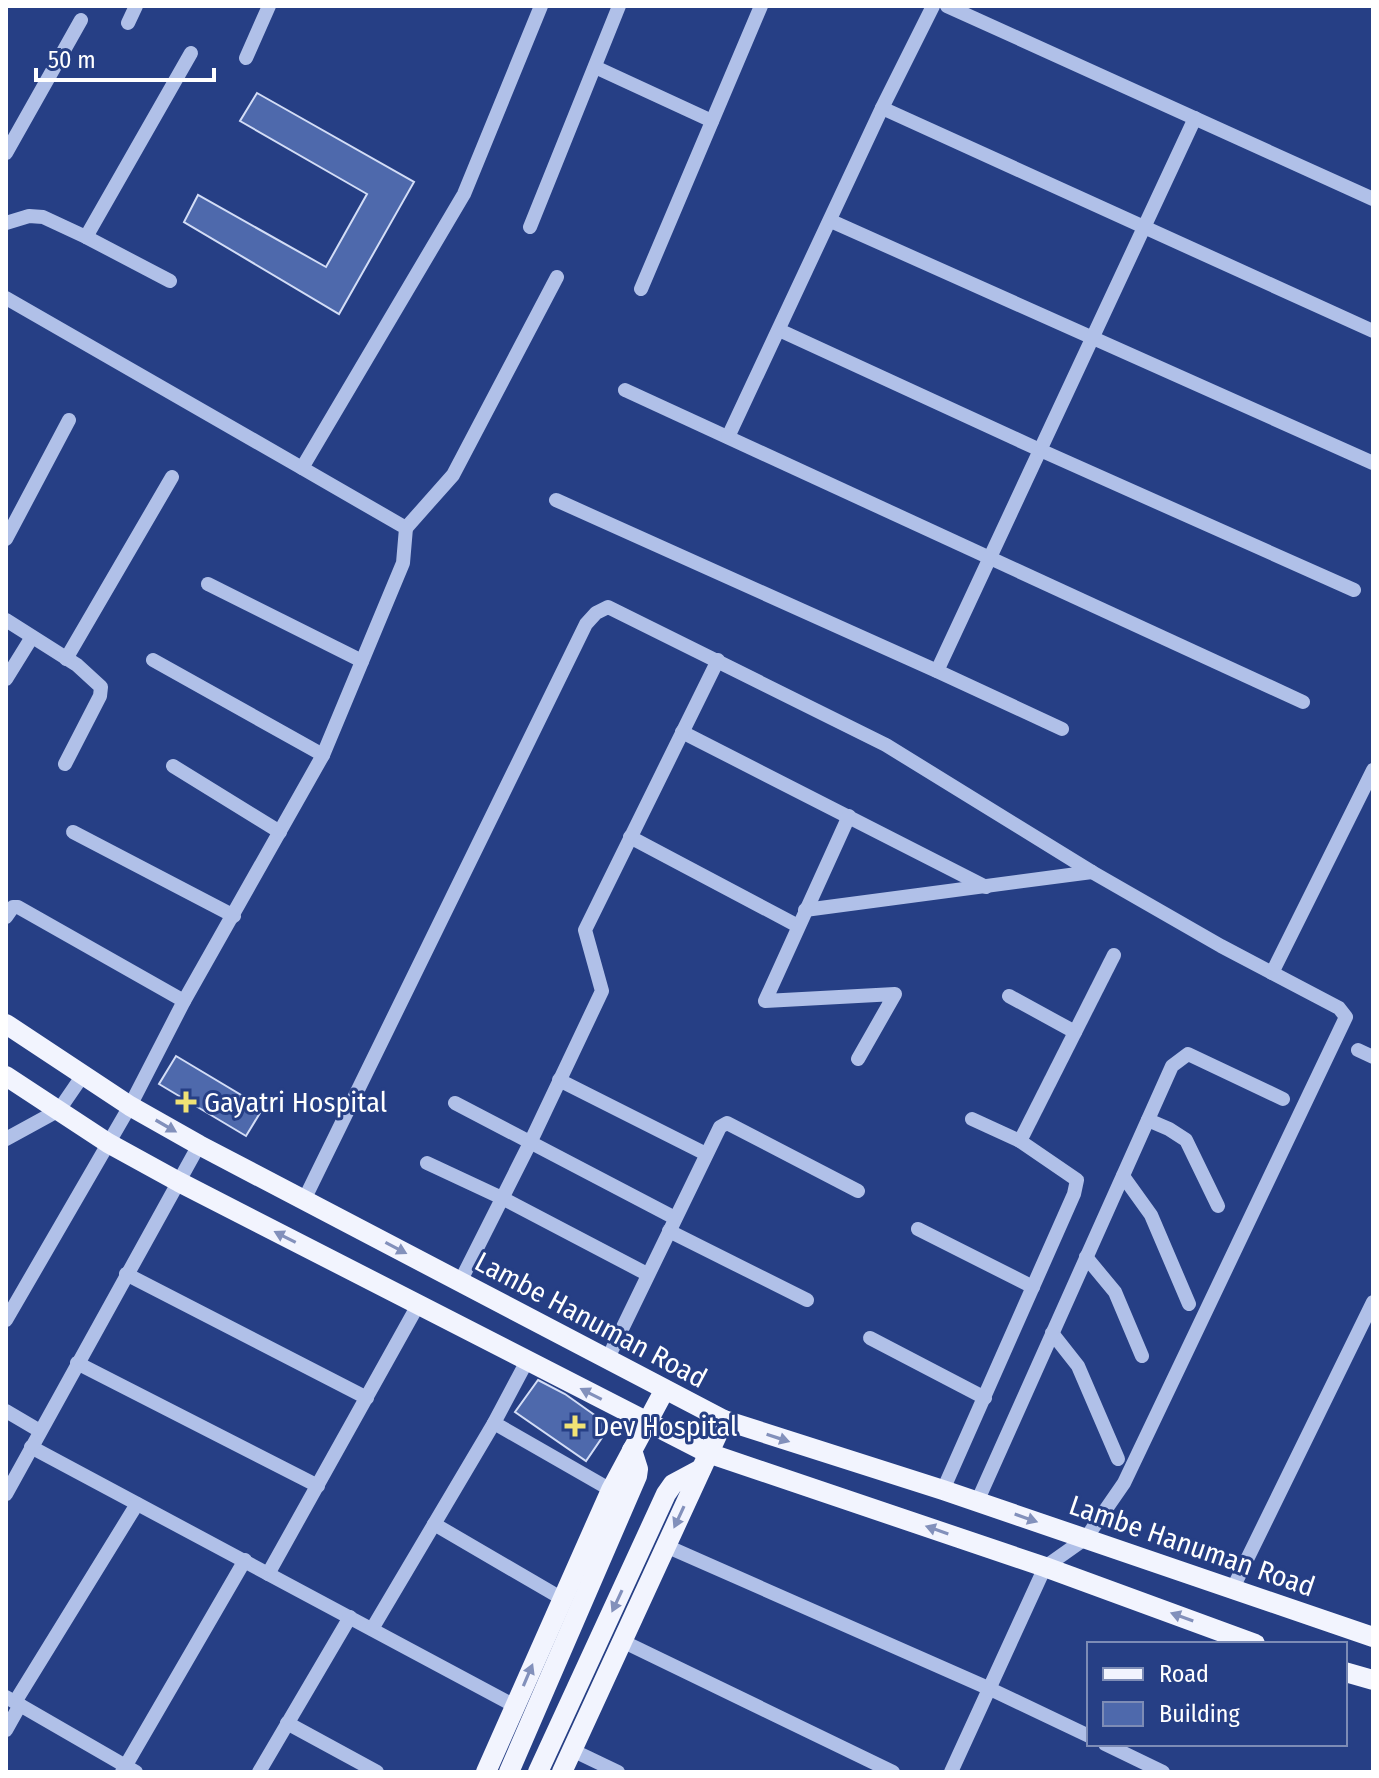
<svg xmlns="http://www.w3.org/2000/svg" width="1379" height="1778" font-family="'Fira Sans Condensed',sans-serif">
  <rect width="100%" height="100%" fill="#263f85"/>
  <g fill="#4e69ac" stroke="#d3ddf6" stroke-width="2">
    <path d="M 257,93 L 414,182 L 339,314 L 184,222 L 198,195 L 326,267 L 367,194 L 240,121 Z"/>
    <path d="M 176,1056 L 263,1108 L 246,1136 L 159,1084 Z"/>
    <path d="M 538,1380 L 565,1394 L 610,1426 L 586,1461 L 515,1412 Z"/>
  </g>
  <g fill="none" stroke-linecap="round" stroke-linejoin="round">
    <g stroke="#b0c0e8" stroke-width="14">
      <path d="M 947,6 L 1373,199"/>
      <path d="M 128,23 L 136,6"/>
      <path d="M 246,58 L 269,6"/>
      <path d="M 595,67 L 712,121"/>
      <path d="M 882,108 L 1373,331"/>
      <path d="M 6,153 L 81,20"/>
      <path d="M 831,221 L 1373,463"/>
      <path d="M 6,223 L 29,216 L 43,217 L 86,237 L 170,281"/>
      <path d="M 530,227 L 619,6"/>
      <path d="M 86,237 L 191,53"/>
      <path d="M 641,289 L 761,6"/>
      <path d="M 6,298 L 302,468"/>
      <path d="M 779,330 L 1040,450 L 1354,590"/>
      <path d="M 625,390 L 1303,702"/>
      <path d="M 728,437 L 882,108 L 933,6"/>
      <path d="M 556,500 L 937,671 L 1062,729"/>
      <path d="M 406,528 L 453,475 L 557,277"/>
      <path d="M 6,539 L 69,420"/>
      <path d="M 208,584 L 362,661"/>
      <path d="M 6,620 L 77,665 L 101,687 L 100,696 L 65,764"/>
      <path d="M 66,659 L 172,477"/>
      <path d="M 153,660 L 323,755"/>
      <path d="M 937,671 L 1195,118"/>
      <path d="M 6,679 L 32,637"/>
      <path d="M 682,732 L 986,887"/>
      <path d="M 173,766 L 280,832"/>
      <path d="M 849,816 L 765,1001 L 895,994 L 858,1059"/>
      <path d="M 73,832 L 234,916"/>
      <path d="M 630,837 L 798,926"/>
      <path d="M 805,910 L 1092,872"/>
      <path d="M 6,917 L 13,907 L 18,907 L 184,1001"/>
      <path d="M 1272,973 L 1373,770"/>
      <path d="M 1009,996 L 1075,1032"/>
      <path d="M 1358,1050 L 1373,1057"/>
      <path d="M 559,1080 L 706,1154"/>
      <path d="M 455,1103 L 675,1218"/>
      <path d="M 1148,1120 L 1169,1129 L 1186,1140 L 1218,1206"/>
      <path d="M 6,1139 L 59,1110 L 83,1075"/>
      <path d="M 1020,1141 L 1114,955"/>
      <path d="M 427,1163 L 502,1198 L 647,1274"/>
      <path d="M 1123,1176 L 1151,1215 L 1189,1304"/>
      <path d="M 304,1200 L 586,624 L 596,613 L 608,607 L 886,745 L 1092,872 L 1221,946 L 1339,1008 L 1346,1017 L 1124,1483 L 1086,1538 L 1045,1567 L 951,1772"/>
      <path d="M 918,1229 L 1033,1287"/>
      <path d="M 669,1231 L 807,1300"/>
      <path d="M 1086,1257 L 1115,1292 L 1142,1356"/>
      <path d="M 126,1274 L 367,1398"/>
      <path d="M 460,1282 L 530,1143 L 602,991 L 585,930 L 718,660"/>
      <path d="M 6,1320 L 130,1106 L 184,1001 L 323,755 L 403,563 L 406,528 L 302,468 L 464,194 L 541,6"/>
      <path d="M 1052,1333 L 1078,1366 L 1118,1459"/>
      <path d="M 870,1338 L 985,1398"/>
      <path d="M 607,1360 L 720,1127 L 727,1123 L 858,1191"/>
      <path d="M 77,1363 L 318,1486"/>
      <path d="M 6,1411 L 40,1431"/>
      <path d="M 494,1423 L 611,1490"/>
      <path d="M 31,1447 L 515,1706"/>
      <path d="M 943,1490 L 1074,1194 L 1077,1180 L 1020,1141 L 972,1119"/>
      <path d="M 6,1494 L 199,1145"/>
      <path d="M 977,1502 L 1172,1066 L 1188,1054 L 1283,1099"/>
      <path d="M 434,1524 L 561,1598"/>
      <path d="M 666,1546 L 988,1688 L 1089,1736"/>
      <path d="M 268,1574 L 418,1305"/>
      <path d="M 1232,1590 L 1373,1302"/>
      <path d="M 372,1629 L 494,1423 L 527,1361"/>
      <path d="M 622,1641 L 893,1772"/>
      <path d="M 6,1697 L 136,1772"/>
      <path d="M 15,1702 L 137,1504"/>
      <path d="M 287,1723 L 377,1772"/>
      <path d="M 6,1730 L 20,1705"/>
      <path d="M 1105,1744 L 1163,1772"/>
      <path d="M 572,1750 L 618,1772"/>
      <path d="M 122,1772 L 245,1560"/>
      <path d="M 259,1772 L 350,1617"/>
    </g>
    <g stroke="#f2f4fe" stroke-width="20">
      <path d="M 6,1024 L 130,1106 L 199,1145 L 724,1420 L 943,1490 L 1373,1637"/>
      <path d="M 6,1076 L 108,1143 L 179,1182 L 708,1453 L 1045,1567 L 1255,1644"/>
      <path d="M 1345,1672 L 1373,1680"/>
      <path d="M 486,1772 L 611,1490 L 664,1391"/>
      <path d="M 509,1772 L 637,1476 L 638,1469 L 632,1450"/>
      <path d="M 538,1772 L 666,1494 L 673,1484 L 701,1469"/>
      <path d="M 562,1772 L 724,1420"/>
    </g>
  </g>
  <defs><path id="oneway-solid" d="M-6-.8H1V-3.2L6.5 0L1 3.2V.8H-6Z" transform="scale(2)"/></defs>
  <g fill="#8290bb">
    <use href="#oneway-solid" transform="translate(166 1126) rotate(30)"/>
    <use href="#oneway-solid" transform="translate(285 1237) rotate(-153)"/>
    <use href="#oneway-solid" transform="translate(396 1248) rotate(28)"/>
    <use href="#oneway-solid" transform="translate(591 1394) rotate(-153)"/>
    <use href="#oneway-solid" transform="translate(778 1438) rotate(18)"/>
    <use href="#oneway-solid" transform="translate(679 1517) rotate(115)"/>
    <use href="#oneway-solid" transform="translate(1026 1518) rotate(19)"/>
    <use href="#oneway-solid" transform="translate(937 1530) rotate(-161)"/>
    <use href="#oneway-solid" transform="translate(617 1601) rotate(115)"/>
    <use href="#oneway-solid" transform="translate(1182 1617) rotate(-160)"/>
    <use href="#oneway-solid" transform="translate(528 1675) rotate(-67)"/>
  </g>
  <g fill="#f1e275" stroke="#263f85" stroke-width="3">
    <path d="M182 1090h8v8h8v8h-8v8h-8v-8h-8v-8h8z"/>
    <path d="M571 1414h8v8h8v8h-8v8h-8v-8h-8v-8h8z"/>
  </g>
  <g text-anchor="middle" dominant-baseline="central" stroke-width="6" stroke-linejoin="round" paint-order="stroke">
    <g font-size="28" fill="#fff" stroke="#263f85" text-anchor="start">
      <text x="204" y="1102">Gayatri Hospital</text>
      <text x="593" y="1426">Dev Hospital</text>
    </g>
    <g font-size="28" fill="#fff" stroke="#263f85">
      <text transform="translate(591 1320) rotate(28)">Lambe Hanuman Road</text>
      <text transform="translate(1192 1546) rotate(19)">Lambe Hanuman Road</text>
    </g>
  </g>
  <rect width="1379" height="1778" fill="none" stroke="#ffffff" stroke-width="16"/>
  <rect x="1087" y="1642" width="260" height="104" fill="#263f85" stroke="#7d8cb6" stroke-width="2"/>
  <rect x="1103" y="1668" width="40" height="12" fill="#f2f4fe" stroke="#7d8cb6" stroke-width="2"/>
  <text x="1159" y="1682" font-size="24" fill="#ffffff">Road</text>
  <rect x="1103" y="1702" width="40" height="24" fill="#4e69ac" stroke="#7d8cb6" stroke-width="2"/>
  <text x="1159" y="1722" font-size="24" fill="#ffffff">Building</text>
  <path d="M36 68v12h178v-12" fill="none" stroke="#ffffff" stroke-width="4"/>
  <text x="48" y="68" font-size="24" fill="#ffffff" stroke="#263f85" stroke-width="6" paint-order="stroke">50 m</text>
</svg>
